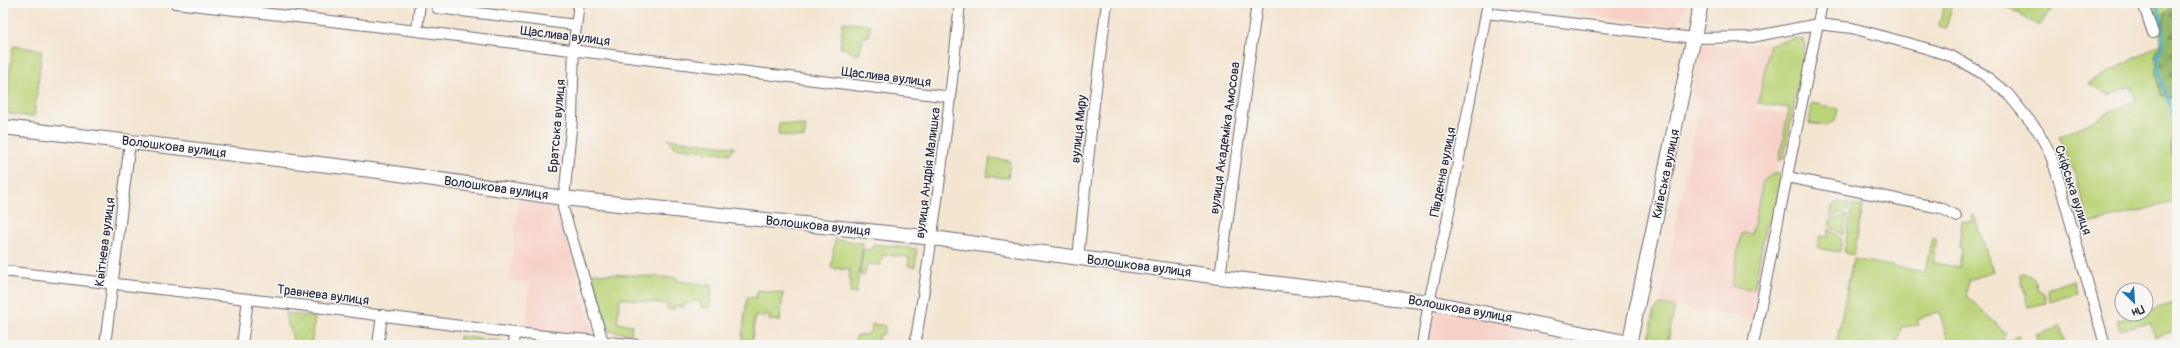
<svg xmlns="http://www.w3.org/2000/svg" width="2180" height="348" font-family="Pangolin,sans-serif">
  <defs>
    <pattern id="forest-firs" width="22" height="20" patternUnits="userSpaceOnUse"><rect width="22" height="20" fill="#94b669"/><path d="M5 1l3.5 6h-7zM16 11l3.5 6h-7z" fill="#789458"/></pattern>
    <pattern id="garden-furrows" width="10" height="10" patternUnits="userSpaceOnUse"><rect width="10" height="10" fill="#bbd479"/><path d="M-1 1l2-2M0 10L10 0M9 11l2-2" fill="none" stroke="#a0b66a"/></pattern>
  </defs>
  <rect width="100%" height="100%" fill="#f6f6f2"/>
  <filter id="ink" filterUnits="userSpaceOnUse"><feTurbulence type="fractalNoise" baseFrequency=".025" numOctaves="2"/><feDisplacementMap in="SourceGraphic" scale="8" xChannelSelector="R" yChannelSelector="G"/><feConvolveMatrix kernelMatrix="1 2 1 2 8 2 1 2 1" color-interpolation-filters="sRGB"/></filter>
  <filter id="wash" filterUnits="userSpaceOnUse"><feTurbulence type="fractalNoise" baseFrequency=".012" numOctaves="4" result="noise"/><feDisplacementMap in="SourceGraphic" scale="16" xChannelSelector="R" yChannelSelector="G"/><feGaussianBlur stdDeviation="0.9" result="paint"/><feColorMatrix in="noise" values="0 0 0 0 0 0 0 0 0 0 0 0 0 0 0 0 0 1.4 0 .05"/><feComposite in="paint" operator="in"/></filter>
  <g filter="url(#wash)">
    <rect width="100%" height="100%" fill="#f4e5d1"/>
    <g fill="#f7d1c6">
      <path d="M 1574,3 L 1688,3 L 1677,26 L 1572,13 Z"/>
      <path d="M 1705,44 L 1720,46 L 1770,44 L 1758,103 L 1754,108 L 1787,114 L 1752,319 L 1660,305 L 1700,100 L 1692,94 L 1701,49 Z"/>
      <path d="M 519,199 L 549,203 L 558,209 L 592,329 L 591,335 L 525,329 L 530,286 L 528,283 L 509,281 Z"/>
      <path d="M 1438,311 L 1513,323 L 1513,330 L 1580,345 L 1426,345 L 1431,316 Z"/>
    </g>
    <g fill="#bbd479" stroke="#6e7b5a">
      <path d="M 1929,3 L 1953,3 L 1946,28 L 1938,26 L 1944,7 Z"/>
      <path d="M 2147,3 L 2177,3 L 2177,9 L 2174,7 L 2164,13 L 2164,38 L 2155,55 L 2156,77 L 2168,98 L 2177,95 L 2177,121 L 2172,124 L 2171,152 L 2177,164 L 2177,201 L 2089,224 L 2076,178 L 2059,137 L 2136,100 L 2130,86 L 2110,95 L 2088,83 L 2154,48 L 2161,42 L 2159,27 L 2153,22 Z"/>
      <path d="M 843,22 L 870,25 L 869,36 L 863,38 L 859,54 L 854,55 L 848,49 L 840,48 Z"/>
      <path d="M 1796,38 L 1803,39 L 1805,48 L 1784,158 L 1779,161 L 1789,108 L 1758,103 L 1770,44 Z"/>
      <path d="M 13,46 L 42,50 L 34,117 L 5,113 Z"/>
      <path d="M 1812,103 L 1839,109 L 1835,120 L 1825,126 L 1809,123 Z"/>
      <path d="M 779,123 L 806,126 L 804,138 L 778,135 Z"/>
      <path d="M 668,139 L 735,147 L 729,154 L 674,147 Z"/>
      <path d="M 990,158 L 1010,161 L 1008,178 L 987,176 Z"/>
      <path d="M 1773,174 L 1779,174 L 1781,177 L 1774,222 L 1766,224 L 1754,289 L 1731,286 L 1742,233 L 1752,234 L 1763,181 Z"/>
      <path d="M 1839,202 L 1849,204 L 1847,211 L 1830,216 L 1832,206 Z"/>
      <path d="M 1852,205 L 1863,206 L 1854,255 L 1844,253 Z"/>
      <path d="M 1847,215 L 1843,235 L 1830,226 L 1830,220 Z"/>
      <path d="M 1974,215 L 1993,272 L 1969,280 L 1966,295 L 2006,333 L 2002,337 L 2007,342 L 2018,335 L 2022,345 L 1944,345 L 1949,343 L 1939,312 L 1917,319 L 1919,325 L 1901,327 L 1898,341 L 1889,345 L 1836,345 L 1853,259 L 1925,272 L 1932,237 L 1936,238 L 1933,263 L 1959,267 L 1962,249 L 1959,248 L 1962,221 L 1973,222 L 1971,216 Z"/>
      <path d="M 1829,229 L 1842,239 L 1840,252 L 1817,248 L 1820,236 L 1828,237 Z"/>
      <path d="M 835,239 L 863,243 L 856,294 L 850,293 L 851,279 L 849,278 L 850,270 L 831,268 Z"/>
      <path d="M 873,244 L 917,249 L 915,267 L 908,266 L 909,257 L 883,255 L 881,265 L 867,264 L 865,275 L 860,275 L 863,249 L 872,250 Z"/>
      <path d="M 592,273 L 677,278 L 677,281 L 712,285 L 710,308 L 701,307 L 700,302 L 696,301 L 685,304 L 684,307 L 674,306 L 674,310 L 667,309 L 667,304 L 620,298 L 617,323 L 632,325 L 631,334 L 609,331 Z"/>
      <path d="M 2025,273 L 2034,278 L 2038,290 L 2044,293 L 2046,303 L 2028,307 L 2020,274 Z"/>
      <path d="M 2074,280 L 2077,293 L 2050,302 L 2047,289 Z"/>
      <path d="M 757,290 L 783,293 L 780,321 L 769,320 L 769,315 L 764,314 L 764,317 L 755,316 L 752,341 L 742,339 L 747,297 L 756,298 Z"/>
      <path d="M 2177,302 L 2177,330 L 2154,337 L 2149,322 L 2120,330 L 2117,321 L 2139,314 L 2146,314 L 2146,312 Z"/>
      <path d="M 1660,305 L 1675,307 L 1667,345 L 1648,345 L 1654,311 Z"/>
      <path d="M 872,324 L 885,326 L 884,334 L 880,334 L 875,345 L 854,345 L 856,336 L 868,334 L 871,330 Z"/>
      <path d="M 2060,327 L 2065,345 L 2039,345 L 2035,335 Z"/>
    </g>
    <g fill="url(#forest-firs)" stroke="#5b6c52">
      <path d="M 2174,7 L 2177,9 L 2177,95 L 2168,98 L 2161,95 L 2156,77 L 2155,55 L 2164,38 L 2164,13 Z"/>
      <path d="M 2177,121 L 2177,164 L 2171,152 L 2172,124 Z"/>
    </g>
    <g fill="url(#garden-furrows)" stroke="#6e7b5a">
      <path d="M 2001,3 L 2044,3 L 2053,9 L 2039,26 Z"/>
      <path d="M 286,313 L 315,317 L 311,345 L 293,345 C 294,332 285,325 286,313 Z"/>
      <path d="M 459,336 L 509,342 L 509,345 L 458,345 Z"/>
    </g>
    <g fill="none" stroke-linecap="round" stroke-linejoin="round">
      <path stroke="#49b2c8" stroke-width="3" d="M 2156,3 C 2160,15 2165,30 2163,43 C 2163,49 2157,54 2157,60 C 2157,81 2171,99 2173,120 L 2177,123"/>
    </g>
  </g>
  <g filter="url(#ink)">
    <g fill="none" stroke-linecap="round" stroke-linejoin="round">
      <defs>
        <g id="street">
          <path d="M 175,3 L 417,31 L 951,97"/>
          <path d="M 579,3 L 574,43 L 572,120 L 563,208 L 604,345"/>
          <path d="M 2143,3 L 2153,33"/>
          <path d="M 437,8 L 576,25"/>
          <path d="M 1486,13 L 1694,38 L 1752,37 L 1818,24 L 1852,28 L 1929,49 L 1953,57 L 1983,74 L 2008,94 L 2038,131 L 2050,153 L 2059,181 L 2105,345"/>
          <path d="M 417,31 L 420,3"/>
          <path d="M 1787,177 L 1941,208 L 1956,216"/>
          <path d="M 1078,258 L 1093,112 L 1107,3"/>
          <path d="M 3,271 L 308,306 L 515,333 L 639,345"/>
          <path d="M 1220,277 L 1257,3"/>
          <path d="M 105,345 L 130,142"/>
          <path d="M 242,345 L 248,299"/>
          <path d="M 378,345 L 382,315"/>
          <path d="M 514,345 L 515,333"/>
          <path d="M 915,345 C 934,231 949,118 960,3"/>
          <path d="M 1422,345 L 1429,302 L 1447,222 L 1488,3"/>
          <path d="M 1753,345 L 1822,3"/>
        </g>
        <g id="secondary">
          <path d="M 3,127 L 379,171 L 563,198 L 933,238 L 1220,277 L 1429,302 L 1629,343"/>
          <path d="M 1629,345 L 1701,3"/>
        </g>
      </defs>
      <use href="#street" stroke="#6c6670" stroke-width="12"/>
      <use href="#secondary" stroke="#6c6670" stroke-width="16"/>
      <use href="#street" stroke="#fff" stroke-width="10"/>
      <use href="#secondary" stroke="#fff" stroke-width="14"/>
    </g>
  </g>
  <g text-anchor="middle" dominant-baseline="central" stroke-width="3" stroke-linejoin="round" paint-order="stroke">
    <g font-size="13" fill="#22223b" stroke="#f6f6f2">
      <text transform="translate(565 36) rotate(7)">Щаслива вулиця</text>
      <text transform="translate(886 77) rotate(7)">Щаслива вулиця</text>
      <text transform="translate(557 126) rotate(-85)">Братська вулиця</text>
      <text transform="translate(1079 129) rotate(-84)">вулиця Миру</text>
      <text transform="translate(1225 138) rotate(-82)">вулиця Академіка Амосова</text>
      <text transform="translate(174 147) rotate(7)">Волошкова вулиця</text>
      <text transform="translate(1443 172) rotate(-79)">Південна вулиця</text>
      <text transform="translate(928 173) rotate(-83)">вулиця Андрія Малишка</text>
      <text transform="translate(1666 174) rotate(-78)">Київська вулиця</text>
      <text transform="translate(496 188) rotate(8)">Волошкова вулиця</text>
      <text transform="translate(2073 190) rotate(72)">Скіфська вулиця</text>
      <text transform="translate(818 226) rotate(6)">Волошкова вулиця</text>
      <text transform="translate(105 242) rotate(-83)">Квітнева вулиця</text>
      <text transform="translate(1139 266) rotate(7)">Волошкова вулиця</text>
      <text transform="translate(323 295) rotate(7)">Травнева вулиця</text>
      <text transform="translate(1460 309) rotate(10)">Волошкова вулиця</text>
    </g>
  </g>
  <rect width="2180" height="348" fill="none" stroke="#f6f6f2" stroke-width="16"/>
  <g transform="translate(2134 302) rotate(155)"><circle r="19" fill="#f6f6f2" stroke="#a1a1a9"/>
  <path d="M0-3L7 15L0 10L-7 15Z" fill="#1f6fb2"/>
  <text y="-6" font-size="11" font-weight="bold" text-anchor="middle" fill="#22223b">Пн</text>
  </g>
</svg>
